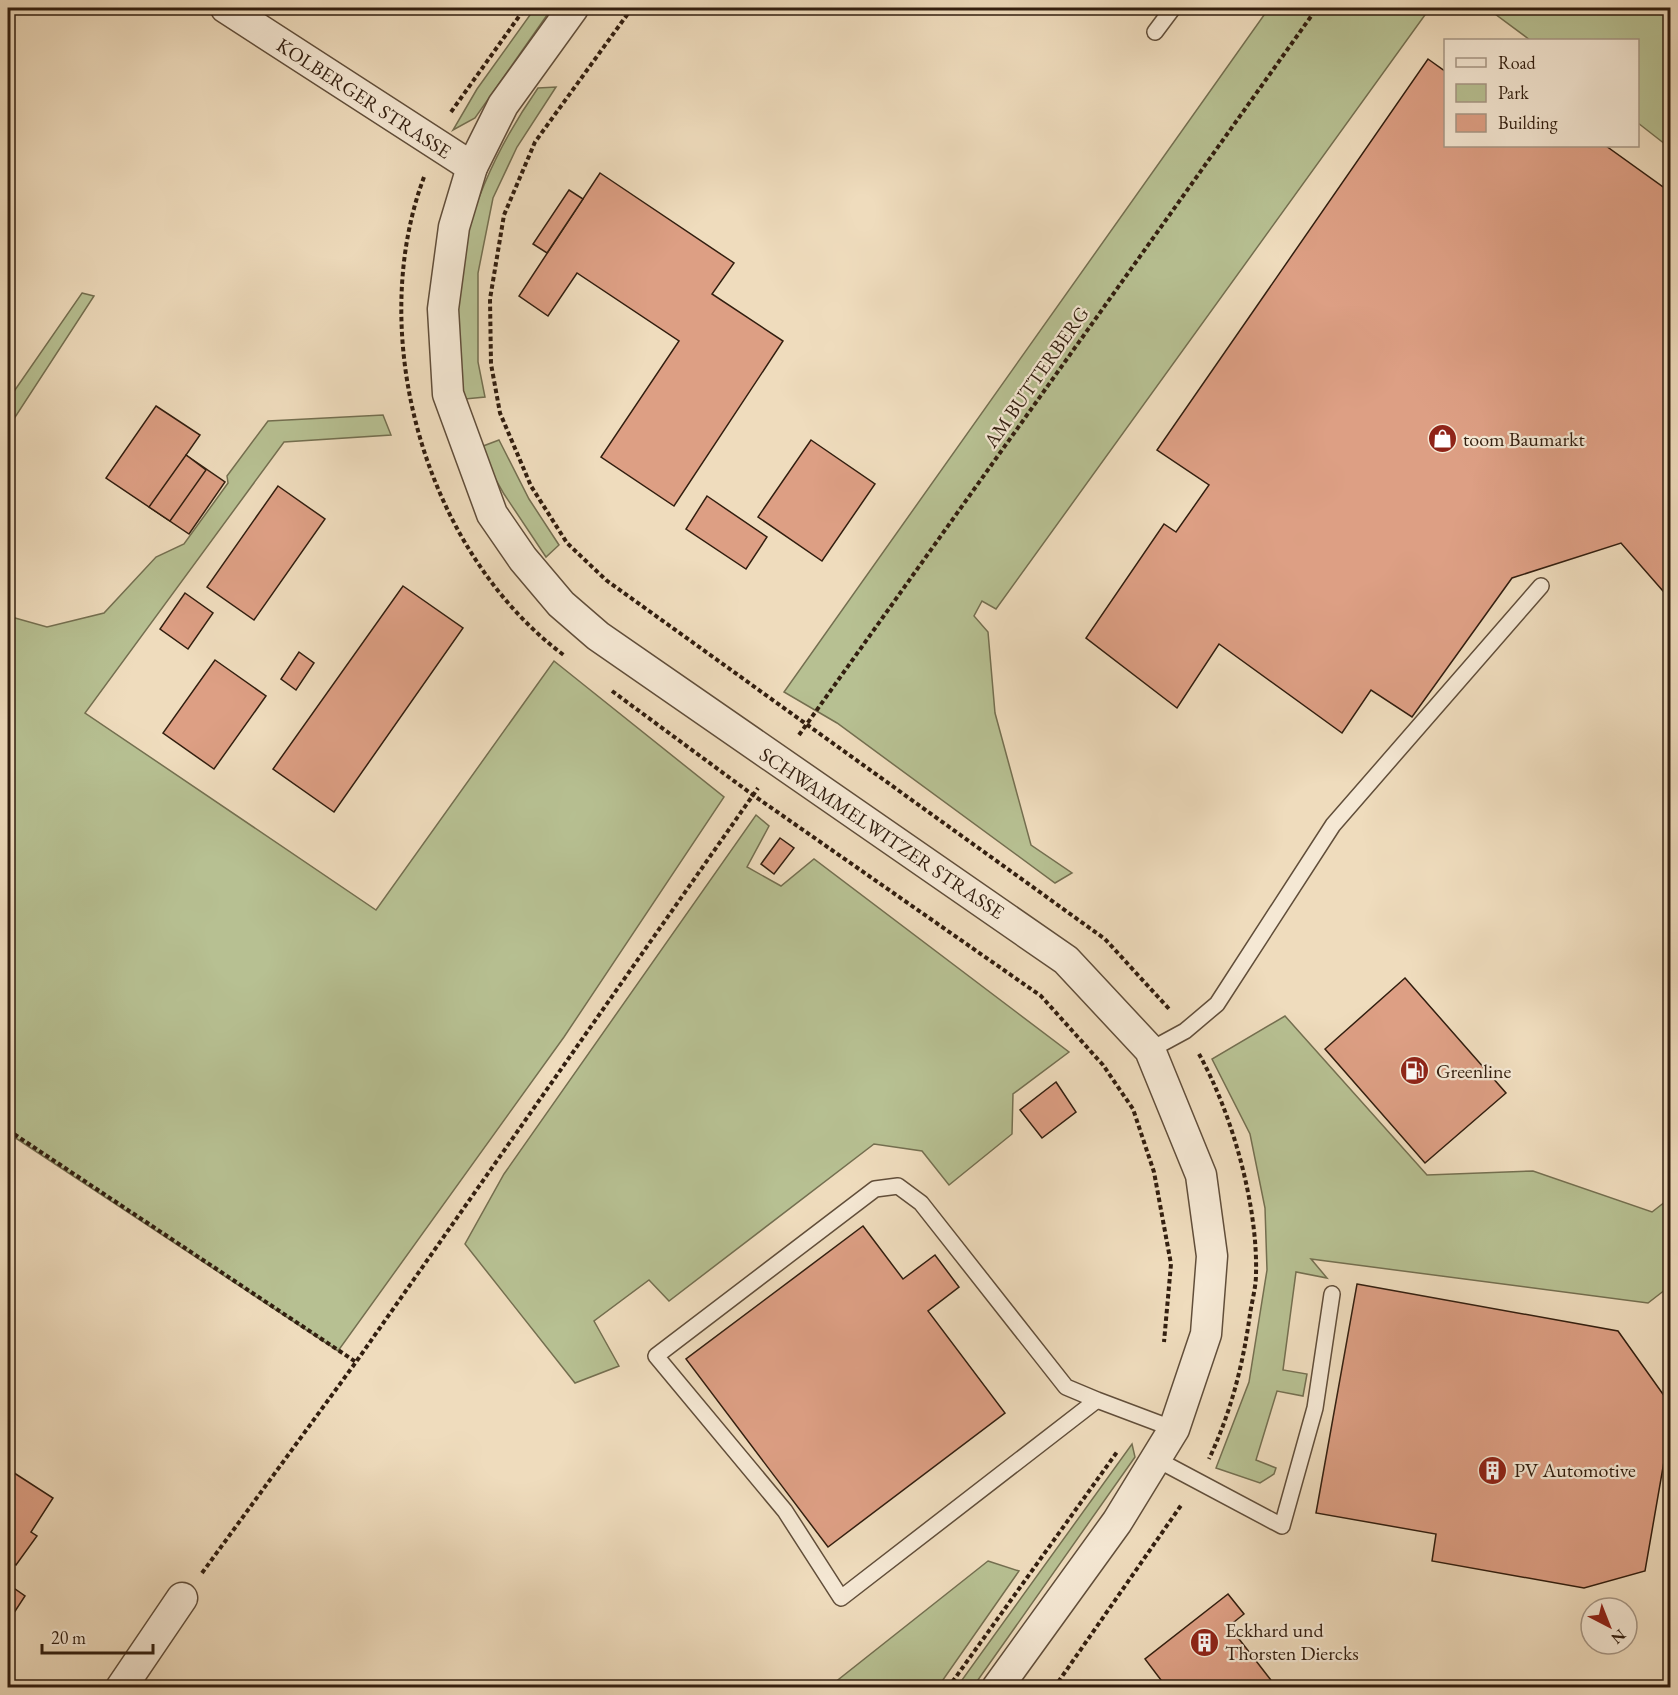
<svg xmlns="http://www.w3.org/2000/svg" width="1678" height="1695" font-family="'EB Garamond',serif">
  <rect width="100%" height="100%" fill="#efdcbd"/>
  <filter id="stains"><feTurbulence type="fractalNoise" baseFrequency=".00333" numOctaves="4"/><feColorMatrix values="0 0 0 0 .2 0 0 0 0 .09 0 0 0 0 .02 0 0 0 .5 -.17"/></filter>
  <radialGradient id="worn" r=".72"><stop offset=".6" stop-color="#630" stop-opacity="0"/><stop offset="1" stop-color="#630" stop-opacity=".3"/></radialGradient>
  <g fill="#b7c092" stroke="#746f50" stroke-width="1.5">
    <path d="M 535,8 L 552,8 L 475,118 L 453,130 L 477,89 Z"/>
    <path d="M 1269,8 L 1430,8 L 996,609 L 982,601 L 974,616 L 988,632 L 995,713 L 1031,845 L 1072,873 L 1055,883 L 837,723 L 784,692 Z"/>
    <path d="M 1487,8 L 1670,8 L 1670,148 L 1638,123 L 1638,40 L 1530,40 Z"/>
    <path d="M 556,87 L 517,147 L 493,198 L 478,273 L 478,362 L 485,397 L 465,399 C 436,287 474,180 538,88 Z"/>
    <path d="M 82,293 L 94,296 L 8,428 L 8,400 Z"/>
    <path d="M 383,415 L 391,435 L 284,442 L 85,713 L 376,910 L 554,661 L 724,797 L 564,1037 L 338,1351 L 8,1133 L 8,616 L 47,627 L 104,613 L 156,557 L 184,544 L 228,483 L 227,476 L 268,421 Z"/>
    <path d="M 499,440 L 529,499 L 559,545 L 546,557 L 504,494 L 478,448 Z"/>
    <path d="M 756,815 L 769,826 L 747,867 L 781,886 L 814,859 L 1069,1052 L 1013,1094 L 1012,1134 L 949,1185 L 922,1151 L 874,1144 L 669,1301 L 649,1280 L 594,1321 L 619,1366 L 575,1383 L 465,1244 L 504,1174 Z"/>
    <path d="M 1285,1016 L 1427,1175 L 1533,1171 L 1652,1212 L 1670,1198 L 1670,1286 L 1648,1303 L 1311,1259 L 1327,1278 L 1296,1272 L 1283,1370 L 1307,1374 L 1303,1396 L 1277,1391 L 1256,1460 L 1276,1468 L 1274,1474 L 1260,1483 L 1216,1468 L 1249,1382 L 1267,1270 L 1265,1208 L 1250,1134 L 1212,1059 Z"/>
    <path d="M 1132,1444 L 1135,1457 L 973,1687 L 957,1687 Z"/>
    <path d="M 988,1561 L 1019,1571 L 938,1687 L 829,1687 Z"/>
  </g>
  <g fill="#dd9f84" stroke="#321e0f" stroke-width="1.5">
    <path d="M 1428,59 L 1446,72 L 1446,146 L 1606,146 L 1670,192 L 1670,599 L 1621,543 L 1512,578 L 1412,717 L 1371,690 L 1342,733 L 1219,644 L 1177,708 L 1086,638 L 1164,524 L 1176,532 L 1209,485 L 1157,450 Z"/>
    <path d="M 600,173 L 734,263 L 712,294 L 783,341 L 674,506 L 601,457 L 679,341 L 577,273 L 548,316 L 519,296 Z"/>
    <path d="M 569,190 L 583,199 L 547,253 L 533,244 Z"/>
    <path d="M 156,406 L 200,435 L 186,455 L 225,482 L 189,534 L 106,478 Z"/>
    <path d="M 811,440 L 875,484 L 822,561 L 758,517 Z"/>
    <path d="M 186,455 L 206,470 L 170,521 L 149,507 Z"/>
    <path d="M 278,486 L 325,519 L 254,620 L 207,587 Z"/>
    <path d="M 707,496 L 767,537 L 746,569 L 686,529 Z"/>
    <path d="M 403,586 L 463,628 L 334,812 L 273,769 Z"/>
    <path d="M 185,593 L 213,613 L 188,649 L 160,629 Z"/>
    <path d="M 299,652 L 314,663 L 296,690 L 281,679 Z"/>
    <path d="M 215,660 L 266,696 L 214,769 L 163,733 Z"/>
    <path d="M 780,838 L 794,848 L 774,874 L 761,864 Z"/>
    <path d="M 1405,978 L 1506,1093 L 1425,1163 L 1325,1049 Z"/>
    <path d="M 1056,1082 L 1076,1112 L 1042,1138 L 1020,1110 Z"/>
    <path d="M 863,1226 L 903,1279 L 935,1255 L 959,1287 L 928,1311 L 1005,1413 L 828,1547 L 686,1359 Z"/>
    <path d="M 1357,1284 L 1618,1331 L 1670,1404 L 1670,1427 L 1645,1571 L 1584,1588 L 1432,1561 L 1436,1534 L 1316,1513 Z"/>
    <path d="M 8,1469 L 53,1498 L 31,1532 L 37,1536 L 16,1565 L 8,1560 Z"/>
    <path d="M 8,1584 L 25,1596 L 8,1622 Z"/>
    <path d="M 1228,1594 L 1244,1614 L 1229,1626 L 1277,1688 L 1167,1688 L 1145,1659 Z"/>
  </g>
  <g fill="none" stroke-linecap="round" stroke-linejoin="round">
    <defs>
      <g id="service">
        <path d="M 1155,32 L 1173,8"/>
        <path d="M 1150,1050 L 1185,1031 L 1217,1004 L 1333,825 L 1541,586"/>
        <path d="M 1097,1400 L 1066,1387 L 921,1203 L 898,1186 L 875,1189 L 656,1356 L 785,1511 L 841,1598 L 1097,1400 L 1174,1429"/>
        <path d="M 1156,1459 L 1282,1526 L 1315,1408 L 1332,1294"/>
      </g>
      <g id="minor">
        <path d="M 226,8 L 472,167"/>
        <path d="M 573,8 L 503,105 L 472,167 L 454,227 L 443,309 L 448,394 L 492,514 L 523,559 L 561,604 L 598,636 L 1066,960 L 1150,1050 L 1201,1175 L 1212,1256 L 1206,1334 L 1174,1429 L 1117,1522 L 997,1688"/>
        <path d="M 121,1688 L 182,1598"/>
      </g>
    </defs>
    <use href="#service" stroke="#614e3a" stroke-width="18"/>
    <use href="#minor" stroke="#614e3a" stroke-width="33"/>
    <g stroke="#321e0f" stroke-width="4" stroke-dasharray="4.5 3" stroke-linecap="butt">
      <path d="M 632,8 L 535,142 L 504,215 L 490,299 L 491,364 L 500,413 L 531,486 L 567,543 L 606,580 L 1105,939 L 1170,1010"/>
      <path d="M 451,112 L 525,8"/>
      <path d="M 424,177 C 364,338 427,554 565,656"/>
      <path d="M 612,691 L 753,795 L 1041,996 L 1103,1065 L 1133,1109 L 1154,1172 L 1171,1264 L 1164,1342"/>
      <path d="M 799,735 L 1317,8"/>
      <path d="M 1199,1054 C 1232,1113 1258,1206 1256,1274 C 1256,1287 1252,1301 1250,1314 C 1243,1365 1231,1412 1209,1459"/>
      <path d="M 8,1130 L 356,1362"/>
      <path d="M 202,1573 L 356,1362 L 758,788"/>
      <path d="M 948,1688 L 1117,1452"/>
      <path d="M 1054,1688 L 1182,1504"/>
    </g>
    <use href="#service" stroke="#f5e8d4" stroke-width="15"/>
    <use href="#minor" stroke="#f5e8d4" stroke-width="30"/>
  </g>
  <defs>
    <symbol id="shop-disc" viewBox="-11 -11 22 22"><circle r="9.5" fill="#8f2418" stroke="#f5e8d4"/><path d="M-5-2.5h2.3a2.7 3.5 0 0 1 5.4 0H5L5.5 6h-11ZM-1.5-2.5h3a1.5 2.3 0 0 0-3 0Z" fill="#fff"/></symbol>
    <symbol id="fuel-disc" viewBox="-11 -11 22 22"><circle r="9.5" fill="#8f2418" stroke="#f5e8d4"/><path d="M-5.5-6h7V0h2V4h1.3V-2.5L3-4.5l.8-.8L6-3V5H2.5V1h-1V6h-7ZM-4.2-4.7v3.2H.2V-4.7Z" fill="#fff"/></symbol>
    <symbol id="building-disc" viewBox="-11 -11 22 22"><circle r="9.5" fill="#8f2418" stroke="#f5e8d4"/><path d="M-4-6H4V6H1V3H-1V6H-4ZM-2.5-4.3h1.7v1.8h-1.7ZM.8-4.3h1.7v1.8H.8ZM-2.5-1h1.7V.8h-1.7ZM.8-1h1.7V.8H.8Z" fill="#fff"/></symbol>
  </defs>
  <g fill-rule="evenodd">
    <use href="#shop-disc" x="1426" y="422" width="33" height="33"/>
    <use href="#fuel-disc" x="1398" y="1054" width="33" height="33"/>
    <use href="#building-disc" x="1476" y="1454" width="33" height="33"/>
    <use href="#building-disc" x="1188" y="1626" width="33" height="33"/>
  </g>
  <g text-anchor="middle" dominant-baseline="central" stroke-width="4.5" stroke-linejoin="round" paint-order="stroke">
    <g font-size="20" fill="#321e0f" stroke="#f5e8d4">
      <text transform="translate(364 98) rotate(33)">KOLBERGER STRASSE</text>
      <text transform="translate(1036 377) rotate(-55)">AM BUTTERBERG</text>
      <text transform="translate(882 833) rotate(34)">SCHWAMMELWITZER STRASSE</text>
    </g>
    <g font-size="20" fill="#321e0f" stroke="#f5e8d4" text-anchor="start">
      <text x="1463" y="439">toom Baumarkt</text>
      <text x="1436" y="1071">Greenline</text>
      <text x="1514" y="1470">PV Automotive</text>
      <text x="1225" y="1630">Eckhard und<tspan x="1225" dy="23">Thorsten Diercks</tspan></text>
    </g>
  </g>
  <rect width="1678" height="1695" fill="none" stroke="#efdcbd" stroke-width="30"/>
  <rect x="9" y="9" width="1660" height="1677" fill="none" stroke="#321e0f" stroke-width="3"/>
  <rect x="15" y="15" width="1648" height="1665" fill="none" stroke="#321e0f" stroke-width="1.5"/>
  <rect x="1444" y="39" width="195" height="108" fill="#f5e8d4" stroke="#a79785" stroke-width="1.5"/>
  <rect x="1456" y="58" width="30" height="9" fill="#f5e8d4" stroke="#a79785" stroke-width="1.5"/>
  <text x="1498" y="69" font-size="18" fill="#321e0f">Road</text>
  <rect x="1456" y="84" width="30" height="18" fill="#b7c092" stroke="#a79785" stroke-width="1.5"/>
  <text x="1498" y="99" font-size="18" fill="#321e0f">Park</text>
  <rect x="1456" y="114" width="30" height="18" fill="#dd9f84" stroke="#a79785" stroke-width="1.5"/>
  <text x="1498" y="129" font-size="18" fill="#321e0f">Building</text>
  <g transform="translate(1609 1626) rotate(138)"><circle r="28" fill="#f5e8d4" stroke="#a79785" stroke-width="1.5"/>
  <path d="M0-4.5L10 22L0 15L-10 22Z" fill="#8f2418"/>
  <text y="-9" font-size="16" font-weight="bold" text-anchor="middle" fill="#321e0f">N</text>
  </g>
  <path d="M42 1644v9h111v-9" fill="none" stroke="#321e0f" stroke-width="3"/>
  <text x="51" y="1644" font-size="18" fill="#321e0f" stroke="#f5e8d4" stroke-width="4.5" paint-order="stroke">20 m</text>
  <rect width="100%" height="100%" filter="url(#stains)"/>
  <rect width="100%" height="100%" fill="url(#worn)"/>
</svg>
